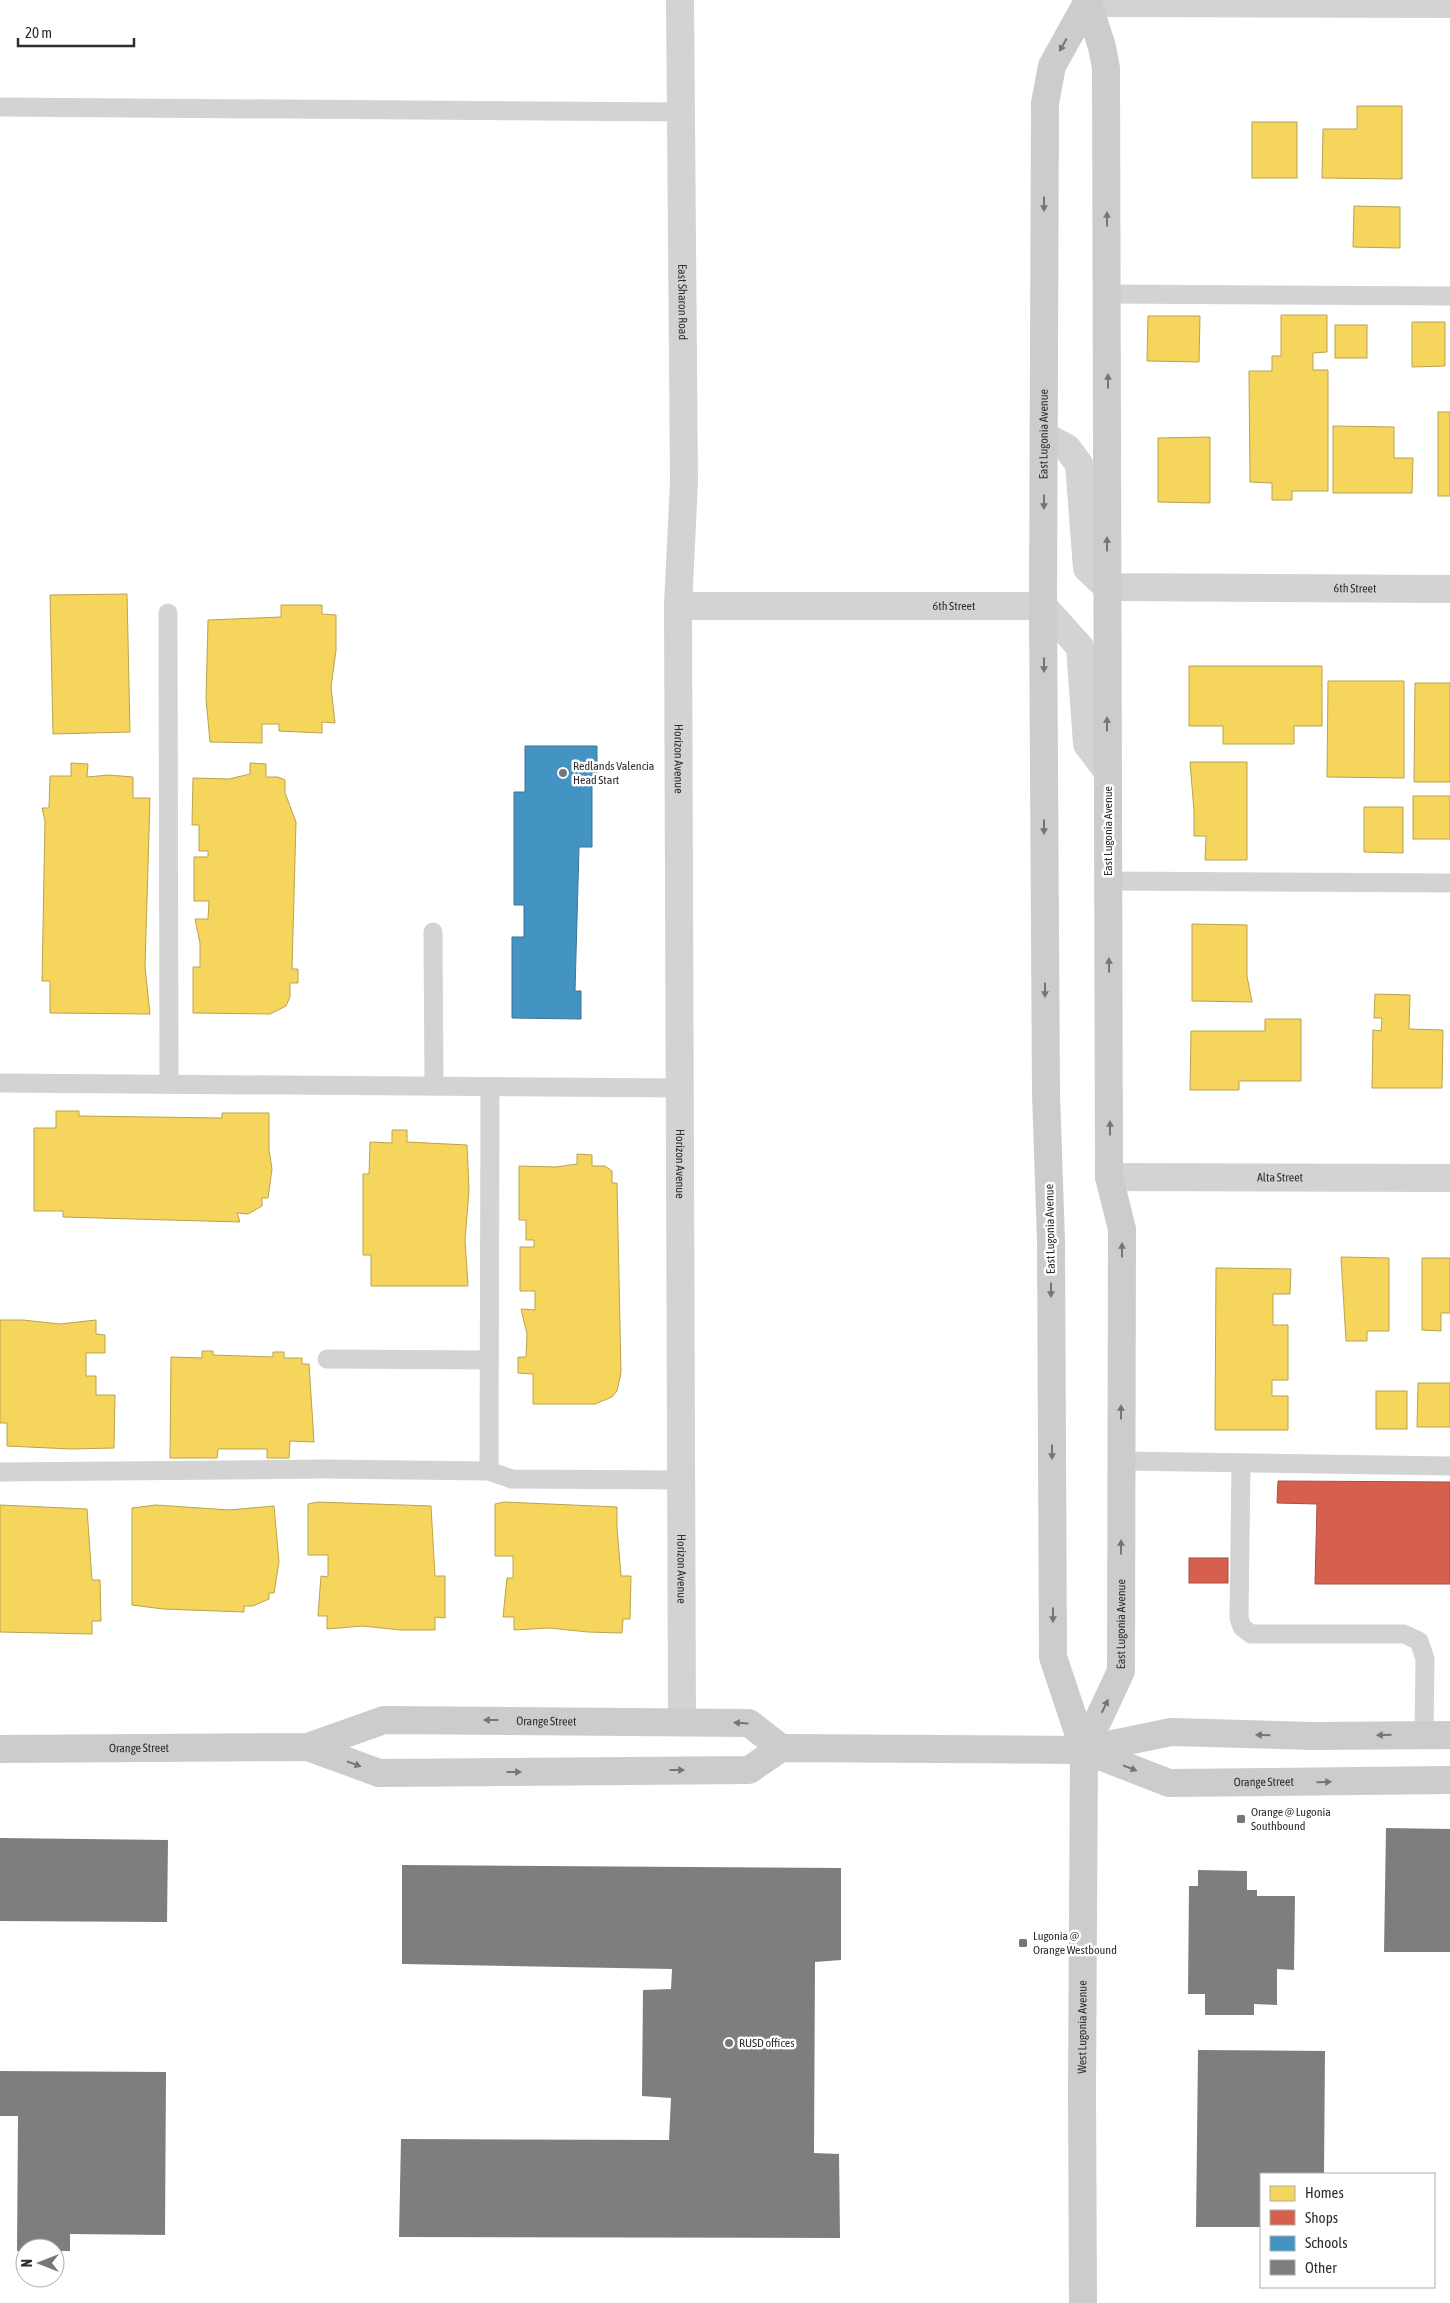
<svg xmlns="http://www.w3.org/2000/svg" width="1450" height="2303" font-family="'Asap Condensed',sans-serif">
  <rect width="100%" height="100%" fill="#fff"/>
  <g fill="#f6d55c" stroke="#baa34e">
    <path d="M 1357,106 L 1402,106 L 1402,179 L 1322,178 L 1323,129 L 1357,129 Z"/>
    <rect x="1252" y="122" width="45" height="56"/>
    <path d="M 1354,206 L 1400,207 L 1400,248 L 1353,247 Z"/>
    <path d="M 1281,315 L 1327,315 L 1327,352 L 1313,353 L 1313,370 L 1328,370 L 1328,491 L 1292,491 L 1292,500 L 1272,500 L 1272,483 L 1250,482 L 1249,371 L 1272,371 L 1272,356 L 1281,356 Z"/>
    <path d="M 1148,316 L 1200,316 L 1199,362 L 1147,361 Z"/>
    <path d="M 1412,322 L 1445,322 L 1445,366 L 1412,367 Z"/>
    <rect x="1335" y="325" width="32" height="33"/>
    <rect x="1438" y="412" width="12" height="84"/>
    <path d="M 1333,426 L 1394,427 L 1394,458 L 1413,458 L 1412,493 L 1333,493 Z"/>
    <path d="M 1210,437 L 1210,503 L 1158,502 L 1158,438 Z"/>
    <path d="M 127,594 L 130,732 L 53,734 L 50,595 Z"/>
    <path d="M 281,605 L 322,605 L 322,614 L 336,615 L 336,650 L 331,687 L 335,723 L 322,722 L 322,733 L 279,731 L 279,724 L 262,724 L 262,743 L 210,742 L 206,699 L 208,620 L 281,617 Z"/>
    <path d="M 1189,666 L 1322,666 L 1322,726 L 1294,726 L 1294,744 L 1223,744 L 1223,726 L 1189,726 Z"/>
    <path d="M 1328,681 L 1404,681 L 1404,778 L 1327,777 Z"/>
    <path d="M 1415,683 L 1450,683 L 1450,782 L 1414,782 Z"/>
    <path d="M 1190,762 L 1247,762 L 1247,860 L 1205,860 L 1206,836 L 1194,836 L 1194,811 Z"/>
    <path d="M 71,763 L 88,764 L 87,777 L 109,775 L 133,777 L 133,798 L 150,798 L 145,967 L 150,1014 L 50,1013 L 50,981 L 42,981 L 45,821 L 42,808 L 49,808 L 50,776 L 71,776 Z"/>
    <path d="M 250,763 L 266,764 L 266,777 L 278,777 L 285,780 L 285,793 L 296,822 L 292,969 L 298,969 L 298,983 L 290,983 L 290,997 L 286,1006 L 270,1014 L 193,1013 L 193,967 L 200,967 L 200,943 L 195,919 L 208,919 L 209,901 L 194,901 L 194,857 L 208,857 L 208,851 L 199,851 L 199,825 L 192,825 L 193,778 L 229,779 L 250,774 Z"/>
    <rect x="1413" y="796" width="37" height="43"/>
    <path d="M 1364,807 L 1403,807 L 1403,853 L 1364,852 Z"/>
    <path d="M 1192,924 L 1247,925 L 1247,976 L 1252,1002 L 1192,1001 Z"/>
    <path d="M 1375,994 L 1410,995 L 1409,1029 L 1443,1030 L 1442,1088 L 1372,1088 L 1373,1030 L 1381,1031 L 1382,1018 L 1374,1018 Z"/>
    <path d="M 1265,1019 L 1301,1019 L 1301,1081 L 1239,1081 L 1239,1090 L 1190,1090 L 1191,1031 L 1265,1031 Z"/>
    <path d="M 56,1111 L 79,1111 L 79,1116 L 222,1118 L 222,1113 L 269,1113 L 269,1150 L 272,1169 L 268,1198 L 262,1198 L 262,1206 L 248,1214 L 237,1213 L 240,1222 L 63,1217 L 63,1211 L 34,1211 L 34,1128 L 56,1128 Z"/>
    <path d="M 392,1130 L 407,1130 L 407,1142 L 467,1145 L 469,1190 L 465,1240 L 468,1286 L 371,1286 L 371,1255 L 363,1255 L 363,1174 L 369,1174 L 370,1142 L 392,1143 Z"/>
    <path d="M 577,1154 L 592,1155 L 592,1166 L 605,1166 L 612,1171 L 612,1183 L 617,1183 L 621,1373 L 617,1391 L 612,1397 L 595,1404 L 533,1404 L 533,1374 L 518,1373 L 518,1357 L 526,1357 L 527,1334 L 521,1309 L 535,1310 L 535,1291 L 520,1291 L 520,1247 L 534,1247 L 534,1240 L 526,1240 L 526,1220 L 519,1220 L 519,1166 L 556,1167 L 577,1164 Z"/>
    <path d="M 1341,1257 L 1389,1258 L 1389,1331 L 1367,1331 L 1367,1341 L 1346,1341 Z"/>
    <path d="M 1422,1258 L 1450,1258 L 1450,1313 L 1441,1313 L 1441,1331 L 1422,1330 Z"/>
    <path d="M 1216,1268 L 1291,1269 L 1290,1294 L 1273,1294 L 1273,1325 L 1288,1325 L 1288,1380 L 1272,1380 L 1272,1396 L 1288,1396 L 1288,1430 L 1215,1430 Z"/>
    <path d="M 0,1320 L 23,1320 L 60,1324 L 96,1320 L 96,1334 L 105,1335 L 105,1353 L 86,1353 L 86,1376 L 96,1376 L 96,1395 L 115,1395 L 114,1448 L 71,1449 L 7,1446 L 7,1423 L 0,1423 Z"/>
    <path d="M 202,1351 L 213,1351 L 213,1355 L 273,1357 L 273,1352 L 284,1352 L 284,1358 L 302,1358 L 302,1364 L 309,1364 L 314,1442 L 290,1441 L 289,1458 L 267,1458 L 267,1449 L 218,1449 L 217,1458 L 170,1458 L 171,1357 L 202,1358 Z"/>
    <path d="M 1418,1383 L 1450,1383 L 1450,1427 L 1417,1427 Z"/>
    <rect x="1376" y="1391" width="31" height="38"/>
    <path d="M 318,1502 L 431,1506 L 435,1576 L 445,1576 L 445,1618 L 435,1617 L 435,1630 L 401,1630 L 362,1626 L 327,1629 L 327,1616 L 318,1616 L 321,1576 L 328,1577 L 328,1555 L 308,1555 L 308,1504 Z"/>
    <path d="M 504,1502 L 617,1507 L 617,1527 L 621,1576 L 631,1576 L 630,1619 L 623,1619 L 622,1633 L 588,1632 L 549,1628 L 514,1630 L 514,1617 L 503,1617 L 507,1578 L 513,1578 L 513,1556 L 495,1556 L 495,1504 Z"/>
    <path d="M 0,1505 L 87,1509 L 92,1580 L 100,1580 L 101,1621 L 92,1621 L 92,1634 L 0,1632 Z"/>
    <path d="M 156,1505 L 229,1510 L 274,1506 L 279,1562 L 274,1593 L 269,1593 L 269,1599 L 253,1606 L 244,1606 L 244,1612 L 163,1609 L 132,1605 L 132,1508 Z"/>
  </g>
  <g fill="#d6604d" stroke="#a45144">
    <path d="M 1278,1481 L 1450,1482 L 1450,1584 L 1315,1584 L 1317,1504 L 1277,1503 Z"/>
    <rect x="1189" y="1558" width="39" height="25"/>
  </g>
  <path fill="#4393c3" stroke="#3d7596" d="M 525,746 L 597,746 L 597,781 L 592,781 L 592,847 L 579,847 L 575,991 L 581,991 L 581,1019 L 512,1018 L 512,937 L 524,937 L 524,905 L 514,905 L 514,792 L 525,792 Z"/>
  <g fill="#7e7e7e">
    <path d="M 1386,1828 L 1450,1829 L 1450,1952 L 1384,1952 Z"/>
    <path d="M 0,1838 L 168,1840 L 167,1922 L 0,1921 Z"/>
    <path d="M 402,1865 L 841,1868 L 841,1960 L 815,1962 L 814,2153 L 839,2154 L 840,2238 L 399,2237 L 401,2139 L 669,2140 L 671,2098 L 642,2096 L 643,1990 L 671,1989 L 672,1969 L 402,1964 Z"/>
    <path d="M 1198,1870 L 1247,1871 L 1247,1890 L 1257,1890 L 1257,1896 L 1295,1896 L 1294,1970 L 1277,1969 L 1277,2005 L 1254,2004 L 1254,2015 L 1205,2015 L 1205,1994 L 1188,1994 L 1189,1886 L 1198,1886 Z"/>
    <path d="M 1198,2050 L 1325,2051 L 1324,2174 L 1261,2174 L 1261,2227 L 1196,2227 Z"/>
    <path d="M 0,2071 L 166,2072 L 165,2235 L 70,2234 L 70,2251 L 55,2251 L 55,2248 L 25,2248 L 25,2251 L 17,2251 L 18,2116 L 0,2116 Z"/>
  </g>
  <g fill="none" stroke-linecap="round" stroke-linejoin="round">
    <g stroke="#d3d3d3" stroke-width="19">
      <path d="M 0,107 L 681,112"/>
      <path d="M 1107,294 L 1450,296"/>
      <path d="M 168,613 L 169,1084"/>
      <path d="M 1108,881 L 1450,883"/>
      <path d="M 433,932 L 434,1086"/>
      <path d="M 0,1083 L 680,1088"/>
      <path d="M 490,1087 L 489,1471 L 512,1479 L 682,1480"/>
      <path d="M 327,1359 L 489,1360"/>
      <path d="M 1121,1461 L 1450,1466"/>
      <path d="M 1241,1463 L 1239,1618 L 1242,1627 L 1251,1634 L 1404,1634 L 1419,1641 L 1425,1659 L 1424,1735"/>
      <path d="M 0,1472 L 325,1469 L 489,1471"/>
    </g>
    <g stroke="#d3d3d3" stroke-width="28">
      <path id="s1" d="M 680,0 L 684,482 L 678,606 L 682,1722"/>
      <path d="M 1087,3 L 1450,4"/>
      <path id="s2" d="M 1045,436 L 1067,448 L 1079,464 L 1087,568 L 1107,587 L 1450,589"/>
      <path id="s3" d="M 678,606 L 1043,606 L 1080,647 L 1087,744 L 1108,772"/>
      <path id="s4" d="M 1109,1177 L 1450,1178"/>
    </g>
    <g stroke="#ccc" stroke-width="28">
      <path d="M 308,1747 L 379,1773 L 749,1770 L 781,1748 L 1084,1750 L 1171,1732 L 1312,1736 L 1450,1735"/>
      <path id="s5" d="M 0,1749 L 308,1747 L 384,1720 L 749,1723 L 781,1748"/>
      <path id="s6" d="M 1084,1750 L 1121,1671 L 1122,1229 L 1109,1177 L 1106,68 L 1102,47 L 1087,0"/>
      <path id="s7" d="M 1084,1750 L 1169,1783 L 1450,1780"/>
      <path id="s8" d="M 1083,2303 L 1082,2089 L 1084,1750 L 1053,1657 L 1051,1241 L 1046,1094 L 1043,606 L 1045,103 L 1052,66 L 1087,3"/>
    </g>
  </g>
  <defs><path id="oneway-solid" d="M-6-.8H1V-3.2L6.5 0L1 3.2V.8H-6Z" transform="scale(1.25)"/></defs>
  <g fill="#757575">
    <use href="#oneway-solid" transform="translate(1063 45) rotate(119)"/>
    <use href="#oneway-solid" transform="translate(1044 204) rotate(90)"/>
    <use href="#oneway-solid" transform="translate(1107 219) rotate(-90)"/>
    <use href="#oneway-solid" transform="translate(1108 381) rotate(-90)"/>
    <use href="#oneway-solid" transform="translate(1044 502) rotate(91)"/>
    <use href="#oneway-solid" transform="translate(1107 544) rotate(-90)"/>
    <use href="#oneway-solid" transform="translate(1044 665) rotate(90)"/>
    <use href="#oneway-solid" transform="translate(1107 724) rotate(-90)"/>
    <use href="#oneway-solid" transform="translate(1044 827) rotate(90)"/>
    <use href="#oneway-solid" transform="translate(1109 965) rotate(-91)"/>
    <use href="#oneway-solid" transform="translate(1045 990) rotate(90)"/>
    <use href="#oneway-solid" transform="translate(1110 1128) rotate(-90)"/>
    <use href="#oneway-solid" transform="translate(1122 1250) rotate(-90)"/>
    <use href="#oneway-solid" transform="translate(1051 1290) rotate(90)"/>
    <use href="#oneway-solid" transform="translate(1121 1412) rotate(-90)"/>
    <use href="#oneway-solid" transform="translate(1052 1452) rotate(90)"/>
    <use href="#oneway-solid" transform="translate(1121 1547) rotate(-90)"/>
    <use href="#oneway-solid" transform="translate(1053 1615) rotate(90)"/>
    <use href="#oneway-solid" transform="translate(1105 1706) rotate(-65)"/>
    <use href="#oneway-solid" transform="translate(491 1720) rotate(-180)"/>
    <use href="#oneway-solid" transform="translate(741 1723) rotate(-177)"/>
    <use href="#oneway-solid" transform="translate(1263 1735) rotate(-178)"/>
    <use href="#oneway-solid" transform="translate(1384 1735) rotate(179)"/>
    <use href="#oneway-solid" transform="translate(354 1764) rotate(20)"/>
    <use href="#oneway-solid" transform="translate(1130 1768) rotate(21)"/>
    <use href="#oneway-solid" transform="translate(677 1770)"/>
    <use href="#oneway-solid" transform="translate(514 1772)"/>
    <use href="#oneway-solid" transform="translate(1324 1782) rotate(-1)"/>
  </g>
  <g fill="#777" stroke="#fff" stroke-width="2">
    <circle cx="563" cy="773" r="5"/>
    <rect x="1236" y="1814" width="10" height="10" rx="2.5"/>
    <rect x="1018" y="1938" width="10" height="10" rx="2.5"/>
    <circle cx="729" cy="2043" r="5"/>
  </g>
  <g text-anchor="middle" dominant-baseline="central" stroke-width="5" stroke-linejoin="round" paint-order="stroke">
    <g font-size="12" fill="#2e2e2e" stroke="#fff">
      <text stroke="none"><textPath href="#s1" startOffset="302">East Sharon Road</textPath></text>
      <text stroke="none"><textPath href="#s8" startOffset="1874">East Lugonia Avenue</textPath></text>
      <text stroke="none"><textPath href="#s2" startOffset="425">6th Street</textPath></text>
      <text stroke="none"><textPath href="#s3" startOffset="276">6th Street</textPath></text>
      <text stroke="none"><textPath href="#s1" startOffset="759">Horizon Avenue</textPath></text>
      <text transform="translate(1108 831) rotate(-90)">East Lugonia Avenue</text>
      <text stroke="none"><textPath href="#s1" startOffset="1164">Horizon Avenue</textPath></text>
      <text stroke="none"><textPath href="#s4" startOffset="171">Alta Street</textPath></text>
      <text transform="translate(1050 1229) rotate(-91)">East Lugonia Avenue</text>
      <text stroke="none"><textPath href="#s1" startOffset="1569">Horizon Avenue</textPath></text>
      <text stroke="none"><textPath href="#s6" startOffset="134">East Lugonia Avenue</textPath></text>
      <text stroke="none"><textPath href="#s5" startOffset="551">Orange Street</textPath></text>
      <text stroke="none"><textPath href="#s5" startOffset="139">Orange Street</textPath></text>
      <text stroke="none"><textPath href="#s7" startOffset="186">Orange Street</textPath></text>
      <text stroke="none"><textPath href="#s8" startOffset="276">West Lugonia Avenue</textPath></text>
    </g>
    <g font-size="12" fill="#2e2e2e" stroke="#fff" text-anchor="start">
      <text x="573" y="766">Redlands Valencia<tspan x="573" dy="14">Head Start</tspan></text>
      <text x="1251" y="1812">Orange @ Lugonia<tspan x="1251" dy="14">Southbound</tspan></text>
      <text x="1033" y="1936">Lugonia @<tspan x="1033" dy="14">Orange Westbound</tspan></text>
      <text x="739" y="2043">RUSD offices</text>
    </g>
  </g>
  <rect x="1260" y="2173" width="175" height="115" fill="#ffffff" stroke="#ababab"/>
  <rect x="1270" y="2186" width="25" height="15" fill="#f6d55c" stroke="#ababab"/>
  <text x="1305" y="2198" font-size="15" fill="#2e2e2e">Homes</text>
  <rect x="1270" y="2210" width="25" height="15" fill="#d6604d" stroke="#ababab"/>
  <text x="1305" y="2223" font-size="15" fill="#2e2e2e">Shops</text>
  <rect x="1270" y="2236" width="25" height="15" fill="#4393c3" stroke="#ababab"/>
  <text x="1305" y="2248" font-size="15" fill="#2e2e2e">Schools</text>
  <rect x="1270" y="2260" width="25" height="15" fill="#7e7e7e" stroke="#ababab"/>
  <text x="1305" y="2273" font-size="15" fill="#2e2e2e">Other</text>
  <g transform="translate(40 2263) rotate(270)"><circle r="24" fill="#ffffff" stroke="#ababab"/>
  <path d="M0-4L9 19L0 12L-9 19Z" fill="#777777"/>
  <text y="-8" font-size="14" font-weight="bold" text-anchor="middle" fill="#2e2e2e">N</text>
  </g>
  <path d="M18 38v8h116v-8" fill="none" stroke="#2e2e2e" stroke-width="2.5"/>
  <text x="25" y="38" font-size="15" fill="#2e2e2e" stroke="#ffffff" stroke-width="4" paint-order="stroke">20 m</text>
</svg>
